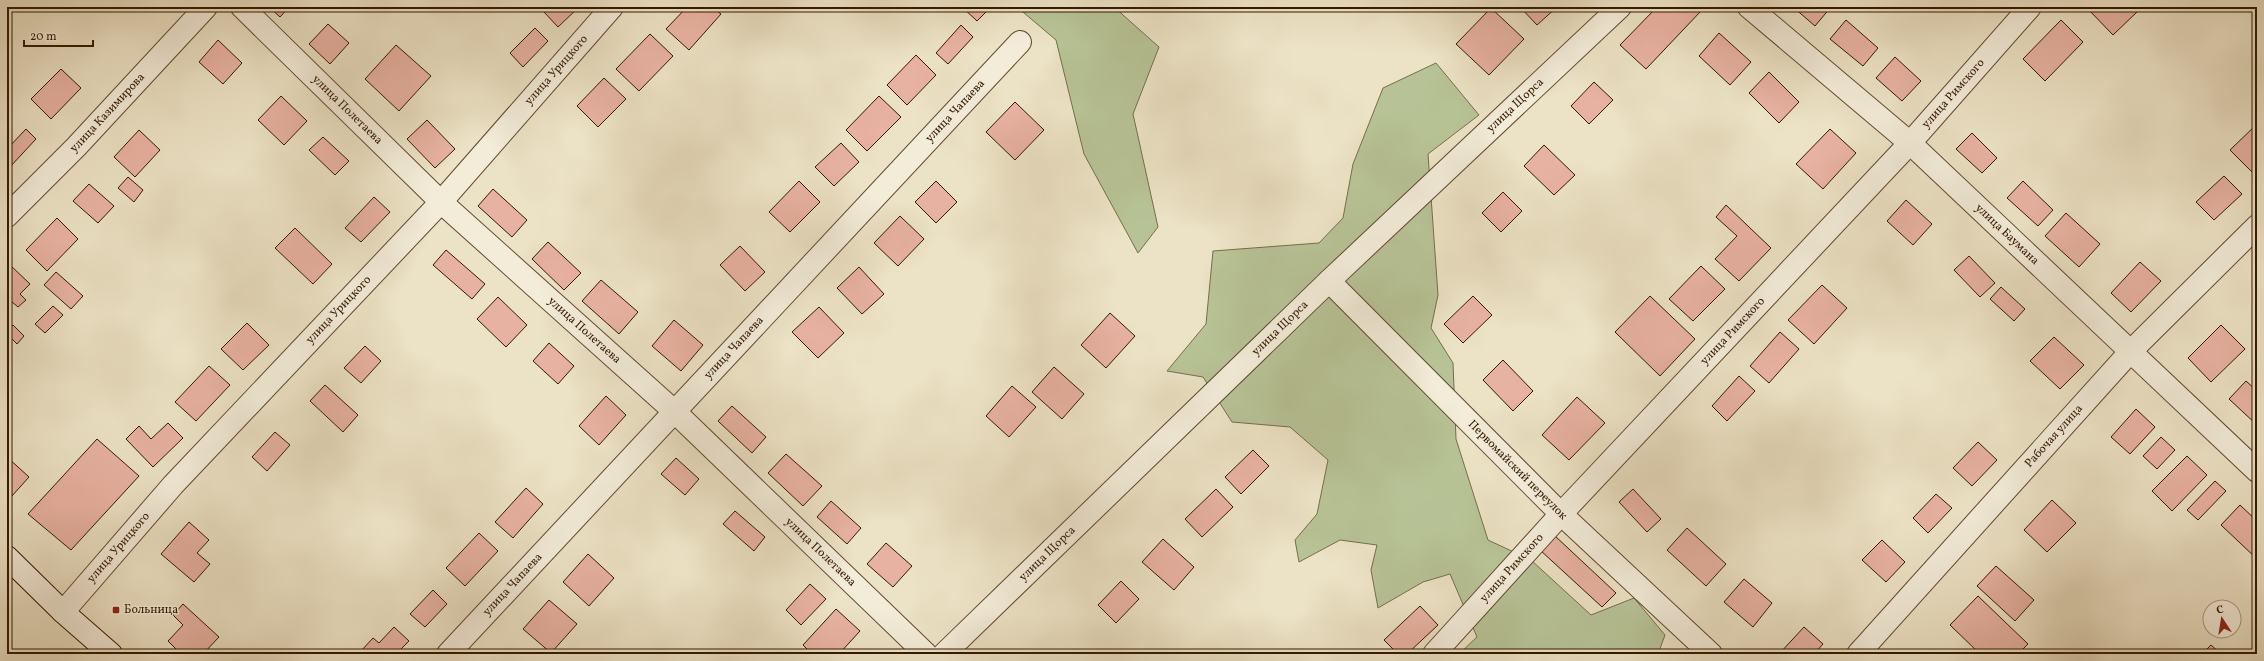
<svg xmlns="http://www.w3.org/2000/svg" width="2264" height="661" font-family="Vollkorn,serif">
  <rect width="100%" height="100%" fill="#ece2c5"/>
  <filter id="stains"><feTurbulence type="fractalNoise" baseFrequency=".005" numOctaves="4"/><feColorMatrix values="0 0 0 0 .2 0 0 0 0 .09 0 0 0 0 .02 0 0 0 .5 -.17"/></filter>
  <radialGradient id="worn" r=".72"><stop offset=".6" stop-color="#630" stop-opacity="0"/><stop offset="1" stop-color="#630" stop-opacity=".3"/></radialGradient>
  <g fill="#b7c396" stroke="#766e4b">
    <path d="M 1017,7 L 1114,7 L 1159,47 L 1133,114 L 1158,227 L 1138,253 L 1084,154 L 1056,40 Z"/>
    <path d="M 1436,63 L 1479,115 L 1428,154 L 1438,295 L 1431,328 L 1453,363 L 1456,439 L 1488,540 L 1531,560 L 1591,615 L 1634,598 L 1665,635 L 1658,654 L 1459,654 L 1477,637 L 1450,574 L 1423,582 L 1378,608 L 1371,570 L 1377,545 L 1340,540 L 1299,562 L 1295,540 L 1317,514 L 1328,460 L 1290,427 L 1232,422 L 1203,377 L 1167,371 L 1206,324 L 1213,251 L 1319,243 L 1343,218 L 1353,164 L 1383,88 Z"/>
  </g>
  <g fill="#e8b2a2" stroke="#341800">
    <path d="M 269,7 L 289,7 L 280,17 Z"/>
    <path d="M 550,7 L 579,7 L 558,27 L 544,12 Z"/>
    <path d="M 687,7 L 712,7 L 721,14 L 689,50 L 666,29 Z"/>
    <path d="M 962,7 L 984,7 L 988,10 L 977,21 Z"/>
    <path d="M 1520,7 L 1557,7 L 1537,25 Z"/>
    <path d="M 1657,7 L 1697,7 L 1701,11 L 1646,69 L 1620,45 Z"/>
    <path d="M 1793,7 L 1831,7 L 1815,26 Z"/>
    <path d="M 2086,7 L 2134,7 L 2138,11 L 2113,35 Z"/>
    <path d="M 1491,8 L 1524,39 L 1489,75 L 1456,44 Z"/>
    <path d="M 1846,20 L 1878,48 L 1863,66 L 1830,39 Z"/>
    <path d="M 2061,20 L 2083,42 L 2045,81 L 2023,59 Z"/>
    <path d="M 328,24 L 349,43 L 330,64 L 309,44 Z"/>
    <path d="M 961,25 L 973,37 L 948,64 L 936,53 Z"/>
    <path d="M 535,28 L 548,41 L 523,67 L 510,53 Z"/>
    <path d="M 1719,33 L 1751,62 L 1730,85 L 1699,56 Z"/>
    <path d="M 650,34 L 673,56 L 639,91 L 616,69 Z"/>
    <path d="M 218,40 L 242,63 L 223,84 L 199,62 Z"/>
    <path d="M 396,45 L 431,76 L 399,111 L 365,79 Z"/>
    <path d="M 916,55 L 936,75 L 907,105 L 887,85 Z"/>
    <path d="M 1895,57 L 1921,81 L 1902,101 L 1876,78 Z"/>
    <path d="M 61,69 L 81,88 L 51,119 L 31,99 Z"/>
    <path d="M 1769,72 L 1799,102 L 1779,123 L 1749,93 Z"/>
    <path d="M 604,78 L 626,99 L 598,127 L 577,106 Z"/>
    <path d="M 1594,82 L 1613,100 L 1589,124 L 1571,106 Z"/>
    <path d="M 281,96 L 307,121 L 284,145 L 258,120 Z"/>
    <path d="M 879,96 L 901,117 L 867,151 L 846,130 Z"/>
    <path d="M 1015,102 L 1044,130 L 1015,160 L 986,132 Z"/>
    <path d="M 427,120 L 455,149 L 435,168 L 407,139 Z"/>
    <path d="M 2257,124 L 2257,177 L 2230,150 Z"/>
    <path d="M 26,129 L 36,139 L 9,168 L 7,166 L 7,149 Z"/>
    <path d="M 1830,129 L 1856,153 L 1823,189 L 1796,164 Z"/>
    <path d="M 139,130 L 160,150 L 135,177 L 114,157 Z"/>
    <path d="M 1972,133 L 1997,158 L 1982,173 L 1956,149 Z"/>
    <path d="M 323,137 L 349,161 L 335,175 L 309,150 Z"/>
    <path d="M 841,143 L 859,162 L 834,186 L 815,167 Z"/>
    <path d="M 1544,145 L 1575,175 L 1554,195 L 1524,166 Z"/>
    <path d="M 2224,176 L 2242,194 L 2214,220 L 2196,202 Z"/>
    <path d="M 128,177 L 143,190 L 134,202 L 118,188 Z"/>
    <path d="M 799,181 L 820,202 L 790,232 L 769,212 Z"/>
    <path d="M 936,181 L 957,202 L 936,223 L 915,202 Z"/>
    <path d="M 2023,181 L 2053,210 L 2038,226 L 2007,198 Z"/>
    <path d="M 89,184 L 114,206 L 98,223 L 73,201 Z"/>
    <path d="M 493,189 L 527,220 L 512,237 L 478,206 Z"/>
    <path d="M 1503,192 L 1522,211 L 1501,232 L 1482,213 Z"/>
    <path d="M 374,197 L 390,212 L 361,242 L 345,228 Z"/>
    <path d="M 1906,200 L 1932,224 L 1913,245 L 1887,221 Z"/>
    <path d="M 1726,205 L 1771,248 L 1739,281 L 1715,259 L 1737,236 L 1716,217 Z"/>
    <path d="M 2066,213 L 2100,244 L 2079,267 L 2045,236 Z"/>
    <path d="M 900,216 L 924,239 L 898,266 L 874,243 Z"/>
    <path d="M 57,218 L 78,239 L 47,271 L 26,250 Z"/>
    <path d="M 295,228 L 332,264 L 313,284 L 275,248 Z"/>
    <path d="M 548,242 L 581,273 L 564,290 L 532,259 Z"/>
    <path d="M 740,246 L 765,272 L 745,291 L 720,265 Z"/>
    <path d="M 446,250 L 485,284 L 472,299 L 433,265 Z"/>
    <path d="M 1969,256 L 1995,283 L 1980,297 L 1954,270 Z"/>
    <path d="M 2140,262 L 2161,281 L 2131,312 L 2111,293 Z"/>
    <path d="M 9,264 L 30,284 L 20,294 L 26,300 L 18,307 L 12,302 L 7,307 L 7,267 Z"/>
    <path d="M 1701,266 L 1725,289 L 1693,321 L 1669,299 Z"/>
    <path d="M 859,267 L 884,294 L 862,314 L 837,288 Z"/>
    <path d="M 56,272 L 83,296 L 71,309 L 44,285 Z"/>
    <path d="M 601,280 L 638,312 L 619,334 L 582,301 Z"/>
    <path d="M 1822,285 L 1847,308 L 1814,344 L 1788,320 Z"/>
    <path d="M 2001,287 L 2025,309 L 2014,321 L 1990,299 Z"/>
    <path d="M 1473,296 L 1492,315 L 1463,343 L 1444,324 Z"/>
    <path d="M 1650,296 L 1695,339 L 1660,376 L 1615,332 Z"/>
    <path d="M 498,297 L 527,325 L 506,347 L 477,319 Z"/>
    <path d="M 53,306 L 63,315 L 45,333 L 35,324 Z"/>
    <path d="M 819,307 L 844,333 L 818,358 L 792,332 Z"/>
    <path d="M 1110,313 L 1135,336 L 1106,368 L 1081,345 Z"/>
    <path d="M 674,320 L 703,345 L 681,371 L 652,346 Z"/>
    <path d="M 247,323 L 269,345 L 243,370 L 221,349 Z"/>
    <path d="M 13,325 L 24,336 L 17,344 L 7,334 L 7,331 Z"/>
    <path d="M 2221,325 L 2245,349 L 2211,382 L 2188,358 Z"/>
    <path d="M 1780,332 L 1799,349 L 1769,383 L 1750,366 Z"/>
    <path d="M 2054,337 L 2084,365 L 2060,389 L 2030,361 Z"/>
    <path d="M 549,343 L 574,366 L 558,384 L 533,361 Z"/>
    <path d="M 365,346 L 381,361 L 361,383 L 344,368 Z"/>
    <path d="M 1503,360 L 1533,391 L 1513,411 L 1483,380 Z"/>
    <path d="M 209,366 L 230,385 L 196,421 L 175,402 Z"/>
    <path d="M 1054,367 L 1084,394 L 1062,419 L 1032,392 Z"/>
    <path d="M 1739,376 L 1755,391 L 1727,421 L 1712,406 Z"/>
    <path d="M 2246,381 L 2257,391 L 2257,425 L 2229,399 Z"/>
    <path d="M 325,385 L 358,415 L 343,432 L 310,401 Z"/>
    <path d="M 1012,386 L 1036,407 L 1009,437 L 986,416 Z"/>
    <path d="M 606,396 L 626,415 L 599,445 L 579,426 Z"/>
    <path d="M 1577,397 L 1605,423 L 1569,460 L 1542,435 Z"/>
    <path d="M 732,406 L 766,437 L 752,453 L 718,421 Z"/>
    <path d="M 2136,409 L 2155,427 L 2130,454 L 2111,437 Z"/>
    <path d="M 168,423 L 183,438 L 153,467 L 126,439 L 139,426 L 151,439 Z"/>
    <path d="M 275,432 L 290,445 L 267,471 L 252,457 Z"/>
    <path d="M 2161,437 L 2175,450 L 2157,469 L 2143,456 Z"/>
    <path d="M 97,439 L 139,476 L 71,550 L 28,514 Z"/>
    <path d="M 1978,442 L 1997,460 L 1972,486 L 1953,468 Z"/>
    <path d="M 1253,450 L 1269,466 L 1241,494 L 1225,477 Z"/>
    <path d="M 786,454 L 822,486 L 803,506 L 768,473 Z"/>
    <path d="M 2187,456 L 2207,475 L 2172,511 L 2152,491 Z"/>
    <path d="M 7,457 L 29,477 L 11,497 L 7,494 Z"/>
    <path d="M 676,458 L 699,479 L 685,495 L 661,474 Z"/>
    <path d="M 2215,481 L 2226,491 L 2198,520 L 2187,510 Z"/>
    <path d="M 526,488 L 543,504 L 513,538 L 495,522 Z"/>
    <path d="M 1216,489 L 1233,507 L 1202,537 L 1185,519 Z"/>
    <path d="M 1633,489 L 1661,519 L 1647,532 L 1619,502 Z"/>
    <path d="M 1936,494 L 1952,508 L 1928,533 L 1913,518 Z"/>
    <path d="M 2052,500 L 2076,523 L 2047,552 L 2024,530 Z"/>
    <path d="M 831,501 L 861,528 L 847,544 L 817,517 Z"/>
    <path d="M 2240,505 L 2257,521 L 2257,559 L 2221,525 Z"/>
    <path d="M 735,511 L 765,537 L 754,551 L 723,524 Z"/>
    <path d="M 189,522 L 209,540 L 197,553 L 210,564 L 194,582 L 161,554 Z"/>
    <path d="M 1687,528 L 1726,564 L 1706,586 L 1667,550 Z"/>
    <path d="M 479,533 L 498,551 L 465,586 L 446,568 Z"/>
    <path d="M 1554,535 L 1616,593 L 1602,607 L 1540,550 Z"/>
    <path d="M 1163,539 L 1194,567 L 1174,590 L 1142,562 Z"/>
    <path d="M 1882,540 L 1905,562 L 1886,582 L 1862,560 Z"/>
    <path d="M 886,543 L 912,566 L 893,587 L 867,564 Z"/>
    <path d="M 588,554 L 614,578 L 589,606 L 563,582 Z"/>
    <path d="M 1996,566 L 2034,600 L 2015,621 L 1977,586 Z"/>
    <path d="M 1744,579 L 1772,603 L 1753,627 L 1724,602 Z"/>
    <path d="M 1121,581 L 1139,599 L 1116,623 L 1098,605 Z"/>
    <path d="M 810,584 L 826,599 L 801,625 L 786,610 Z"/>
    <path d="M 433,590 L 447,604 L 425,627 L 410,614 Z"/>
    <path d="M 1978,596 L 2028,644 L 2018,654 L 1980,654 L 1950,625 Z"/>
    <path d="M 549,600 L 577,624 L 551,653 L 523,629 Z"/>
    <path d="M 183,604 L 219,637 L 203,654 L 181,654 L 168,641 L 183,625 L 173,615 Z"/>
    <path d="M 1420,606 L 1438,625 L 1407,654 L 1398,654 L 1384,640 Z"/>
    <path d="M 836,609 L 860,631 L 839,654 L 812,654 L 803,645 Z"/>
    <path d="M 394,627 L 409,641 L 396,654 L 364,654 L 361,651 L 373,638 L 379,643 Z"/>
    <path d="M 1804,627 L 1823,644 L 1814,654 L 1779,654 Z"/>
    <path d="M 2211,645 L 2221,654 L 2202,654 Z"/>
  </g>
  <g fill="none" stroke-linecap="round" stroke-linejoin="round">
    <defs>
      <g id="minor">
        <path id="s1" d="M 242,7 L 441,202 L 674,411 L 926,654"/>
        <path id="s2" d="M 1749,7 L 1910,143 L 2257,471"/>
        <path id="s3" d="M 7,216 L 76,147 L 206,7"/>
        <path id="s4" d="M 1329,281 L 1561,514 L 1711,654"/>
        <path id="s5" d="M 63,612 L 173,485 L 441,202 L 612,7"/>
        <path id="s6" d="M 448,654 L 1020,42"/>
        <path id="s7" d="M 944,654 L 1329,281 L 1620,7"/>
        <path id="s8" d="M 1434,654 L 1561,514 L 1910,143 L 2030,7"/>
        <path id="s9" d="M 1858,654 L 2130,352 L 2257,226"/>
      </g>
      <path id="secondary" d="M 7,557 L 63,612 L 111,654"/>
    </defs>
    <use href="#minor" stroke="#624a31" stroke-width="24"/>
    <use href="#secondary" stroke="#341800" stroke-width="24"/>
    <use href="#minor" stroke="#f3ecd9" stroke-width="22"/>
    <use href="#secondary" stroke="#f3ecd9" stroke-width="22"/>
  </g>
  <rect fill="#8f2418" stroke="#f3ecd9" stroke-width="1.5" x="112" y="606" width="8" height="8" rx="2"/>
  <g text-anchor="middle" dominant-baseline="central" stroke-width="3" stroke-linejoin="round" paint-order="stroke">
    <g font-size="12" fill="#341800" stroke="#f3ecd9">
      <text stroke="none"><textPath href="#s5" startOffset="733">улица Урицкого</textPath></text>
      <text stroke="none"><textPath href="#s8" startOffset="764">улица Римского</textPath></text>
      <text stroke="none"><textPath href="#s7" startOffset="792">улица Щорса</textPath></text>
      <text stroke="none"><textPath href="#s1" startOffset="147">улица Полетаева</textPath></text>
      <text stroke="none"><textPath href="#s6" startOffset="743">улица Чапаева</textPath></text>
      <text stroke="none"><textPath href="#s3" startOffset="144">улица Казимирова</textPath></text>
      <text stroke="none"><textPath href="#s2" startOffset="344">улица Баумана</textPath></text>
      <text stroke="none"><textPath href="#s5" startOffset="409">улица Урицкого</textPath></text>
      <text stroke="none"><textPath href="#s7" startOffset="468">улица Щорса</textPath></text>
      <text stroke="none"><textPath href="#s1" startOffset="471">улица Полетаева</textPath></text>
      <text stroke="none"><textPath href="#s8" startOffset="440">улица Римского</textPath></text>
      <text stroke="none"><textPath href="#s6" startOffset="419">улица Чапаева</textPath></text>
      <text stroke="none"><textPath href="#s9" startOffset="293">Рабочая улица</textPath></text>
      <text stroke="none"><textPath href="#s4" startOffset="267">Первомайский переулок</textPath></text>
      <text stroke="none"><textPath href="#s5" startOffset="85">улица Урицкого</textPath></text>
      <text stroke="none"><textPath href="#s1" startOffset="795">улица Полетаева</textPath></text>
      <text stroke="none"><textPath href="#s7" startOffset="144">улица Щорса</textPath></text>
      <text stroke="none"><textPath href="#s8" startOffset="116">улица Римского</textPath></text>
      <text stroke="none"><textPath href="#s6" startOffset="95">улица Чапаева</textPath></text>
    </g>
    <g font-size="12" fill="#341800" stroke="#f3ecd9" text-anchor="start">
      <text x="124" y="610">Больница</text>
    </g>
  </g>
  <rect width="2264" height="661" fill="none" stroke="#ece2c5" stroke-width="24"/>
  <rect x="8" y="8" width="2248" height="645" fill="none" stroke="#341800" stroke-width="2"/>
  <rect x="12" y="12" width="2240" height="637" fill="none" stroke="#341800"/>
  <g transform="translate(2222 619) rotate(348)"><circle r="19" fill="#f3ecd9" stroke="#a79782"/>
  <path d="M0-3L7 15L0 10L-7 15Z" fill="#8f2418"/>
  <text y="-6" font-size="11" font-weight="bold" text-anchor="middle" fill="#341800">С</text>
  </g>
  <path d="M24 40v6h69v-6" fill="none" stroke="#341800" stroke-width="2"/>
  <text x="30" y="40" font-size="12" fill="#341800" stroke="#f3ecd9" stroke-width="3" paint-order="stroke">20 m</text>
  <rect width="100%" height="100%" filter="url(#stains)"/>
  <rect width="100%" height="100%" fill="url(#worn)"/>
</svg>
